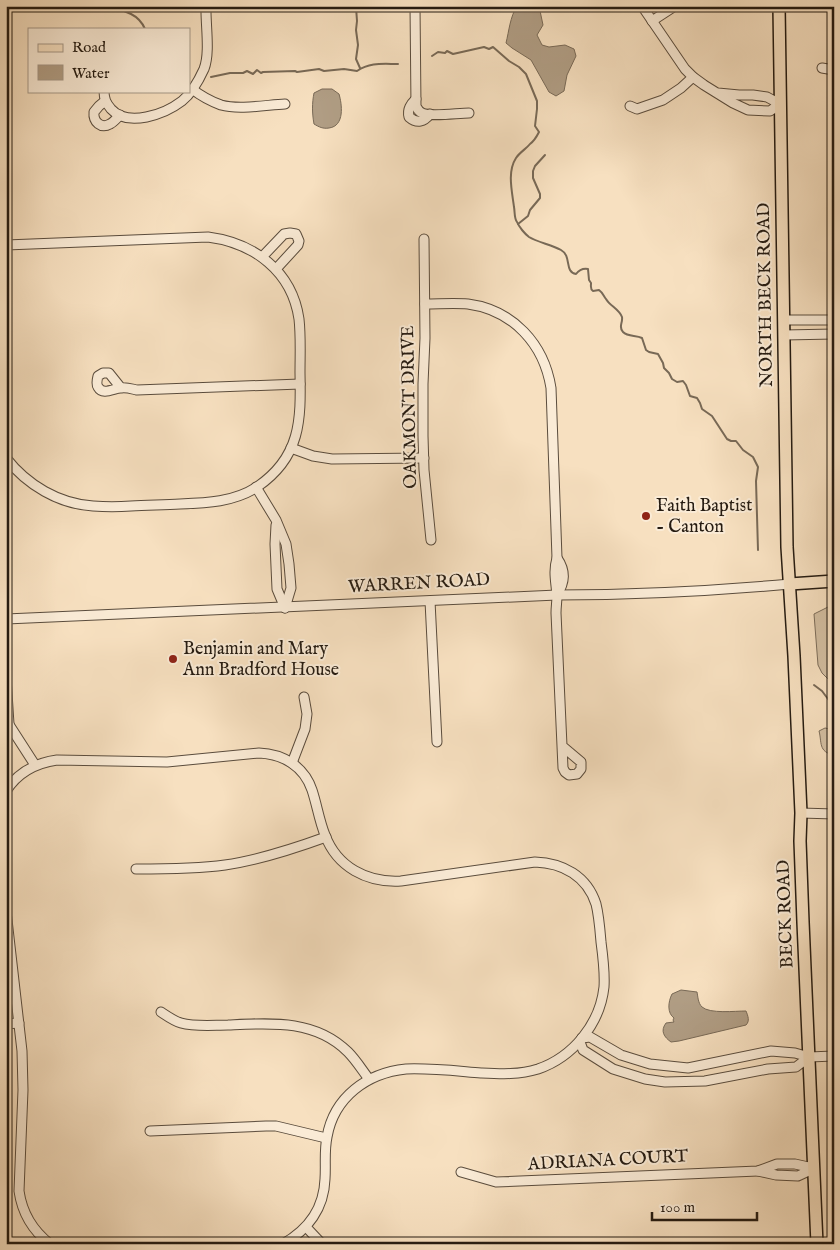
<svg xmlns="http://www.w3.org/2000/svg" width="840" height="1250" font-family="'IM FELL English',serif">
  <rect width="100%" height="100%" fill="#f7e0c0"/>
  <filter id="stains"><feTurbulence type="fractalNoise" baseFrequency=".004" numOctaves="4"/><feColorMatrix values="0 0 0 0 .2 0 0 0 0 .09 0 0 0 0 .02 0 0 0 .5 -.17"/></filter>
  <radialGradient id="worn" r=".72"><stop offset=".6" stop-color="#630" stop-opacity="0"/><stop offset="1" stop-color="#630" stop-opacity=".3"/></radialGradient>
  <g fill="#d3bfa2" stroke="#7c6d5a">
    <path d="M 831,604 L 834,604 L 834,685 L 822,673 L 818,665 L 814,614 L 828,607 Z"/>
    <path d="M 825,728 L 830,729 L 834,735 L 834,755 C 818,752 822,742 819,731 Z"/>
  </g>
  <g fill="#b09d84" stroke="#786956">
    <path d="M 517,6 L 539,6 L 543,25 L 537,35 L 542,45 L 549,47 L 565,45 L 574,49 L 576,56 L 567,75 L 564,91 L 556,96 L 549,92 L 531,60 L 512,48 L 506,43 C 509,31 510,17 517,6 Z"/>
    <path d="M 322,89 L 332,89 L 339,94 C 342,104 345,126 329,128 C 323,129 319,127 314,124 C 312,113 312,103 314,93 Z"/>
    <path d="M 681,990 L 697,992 C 698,997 698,1003 702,1007 C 710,1014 735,1011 746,1011 C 748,1016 750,1021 746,1025 L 679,1041 L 671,1042 C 664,1037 660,1031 666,1023 L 674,1022 L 673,1020 L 674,1018 C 667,1013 668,1002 672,994 Z"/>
  </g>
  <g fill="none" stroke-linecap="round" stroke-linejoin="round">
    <g stroke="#786956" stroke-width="2">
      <path d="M 116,6 C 121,11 125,11 131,14 C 137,17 142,22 145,29"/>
      <path d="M 356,7 L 357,21 L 356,30 L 358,45 L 356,59 L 360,68"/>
      <path d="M 432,56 L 438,52 L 445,53 L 447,51 L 453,54 L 484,47 L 489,49 L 493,47 L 509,61 L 519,67 L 526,74 L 537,101 L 537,109 L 535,126 L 539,132 C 537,136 534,141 530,144 C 526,149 520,152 516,158 C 507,172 512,191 514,207 C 515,212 514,218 517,222 C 519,227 525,234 529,237 C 537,242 552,245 561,250 C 572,256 564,272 576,274 C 579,270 582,268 588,269 L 589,280 L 591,283 C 591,287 590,289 593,291 L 599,290 C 603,293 603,295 606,299 C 610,306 619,309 622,317 C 623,323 618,327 623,332 C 628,337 636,335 642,338 L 646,350 L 649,352 L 658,354 L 663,363 L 664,368 L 669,373 L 672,379 L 677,382 L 683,381 L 686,385 L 690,396 L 697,398 L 700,403 L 702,409 L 712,416 L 727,439 L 731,441 L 736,441 L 743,450 L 753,457 L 758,467 L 756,481 L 758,550"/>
      <path d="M 211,77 L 230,73 L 243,73 L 247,71 L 253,74 L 257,70 L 261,73 L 263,72 L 295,71 L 297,72 L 319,69 L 324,71 L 344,69 L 357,71 C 370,62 383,64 398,64"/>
      <path d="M 518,224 L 528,216 L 530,210 L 540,198 L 540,194 L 533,178 L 533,171 L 535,166 L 545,155"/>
      <path d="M 814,685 L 822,691 L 834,707"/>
    </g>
    <defs>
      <g id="minor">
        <path d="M 415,6 L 416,106 C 418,110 418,111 422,113 C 430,117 458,113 469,113"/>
        <path d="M 642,6 L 685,69 L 693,77 L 704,85 L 733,103 L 748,110 L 770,111 L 780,104 L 767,97 L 753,95 L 739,95 L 718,93"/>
        <path d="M 652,21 L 675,6"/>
        <path d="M 822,68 L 834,70"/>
        <path d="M 192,89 C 201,96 210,101 221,105 C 239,110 266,105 285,104"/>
        <path d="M 104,91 C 104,99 106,103 111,109 C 128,128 165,114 182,101 C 192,93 199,80 204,69 C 210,54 206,28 206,11 L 209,6"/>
        <path d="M 416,99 C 411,104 407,109 409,117 C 417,124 424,122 430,114"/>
        <path d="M 105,101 L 99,106 L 94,112 C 93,122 101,129 110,124 C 114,122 117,118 120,115"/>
        <path d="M 630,106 L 637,109 L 663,100 L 681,88 L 693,77"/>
        <path d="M 424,239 L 425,338 L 423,384 L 423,436 L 424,470 L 431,540"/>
        <path d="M 6,245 L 208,237 C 254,243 292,271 299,319 C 301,337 300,355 300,373 C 301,420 301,457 257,487 C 234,502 207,503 180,504 C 164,505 148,505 131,506 C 118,507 106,507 93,506 C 59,504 27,485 6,458"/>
        <path d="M 262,257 L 284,234 L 290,233 L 296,234 L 299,241 L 298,245 L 276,269"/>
        <path d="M 425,304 C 439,304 454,303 468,304 C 513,310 544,344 551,388 L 557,558 C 553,571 556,582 557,596 C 557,601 556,607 556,613 L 563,768 L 565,772 L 569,775 L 577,774 L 581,769 L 581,762 L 562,746"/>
        <path d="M 784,320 L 834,320"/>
        <path d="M 784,335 L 834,334"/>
        <path d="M 121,388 L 109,373 L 103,373 L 98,376 C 97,380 96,384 98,387 C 103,396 114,388 121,388 C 126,387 132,389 137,390 L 300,384"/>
        <path d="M 291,448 L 313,456 L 332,459 L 424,458"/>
        <path d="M 256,487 L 276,520 L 286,544 L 289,564 L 291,588 L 285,608"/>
        <path d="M 276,525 L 275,544 L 277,589 L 285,608"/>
        <path d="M 557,595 C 565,582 566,571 557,558"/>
        <path d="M 430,601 L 437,742"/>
        <path d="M 6,619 L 557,595 C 634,595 712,591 790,584"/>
        <path d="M 6,677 L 9,724"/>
        <path d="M 6,720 L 35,765"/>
        <path d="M 292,763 L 305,729 L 307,714 L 304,697"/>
        <path d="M 6,791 C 18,772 36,763 57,760 L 167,762 L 259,753 C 283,754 304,766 312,790 C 317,805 319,820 325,835 C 337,867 367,883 401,881 L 535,862 C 563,863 587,876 596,904 C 599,916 600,930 601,942 C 603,957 605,972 604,987 C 600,1024 573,1057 538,1069 C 519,1075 501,1074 481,1073 C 456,1071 431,1068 406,1069 C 367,1073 334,1097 327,1137 C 324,1151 326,1165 325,1179 C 324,1208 308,1230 283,1244"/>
        <path d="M 801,813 L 834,814"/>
        <path d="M 136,869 C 166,869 196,869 225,865 C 260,860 293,849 326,837"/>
        <path d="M 6,911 L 22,1051 L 23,1090 L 19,1191 C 22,1212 32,1230 50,1244"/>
        <path d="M 161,1012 C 167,1016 174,1021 181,1023 C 196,1027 213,1025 228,1025 C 270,1023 315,1019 348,1052 C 356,1060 362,1070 369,1079"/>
        <path d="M 6,1024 L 19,1023"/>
        <path d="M 582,1038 L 590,1037 L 621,1055 L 650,1064 L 688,1068 L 771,1051 L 795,1053 L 809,1057 L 834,1056"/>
        <path d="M 582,1038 L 580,1042 L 583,1050 L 613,1069 L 645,1079 L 665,1082 L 705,1081 L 768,1069 L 796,1067 L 809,1057"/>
        <path d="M 150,1131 L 266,1126 L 276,1126 L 326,1138"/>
        <path d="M 758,1171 L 776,1175 L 798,1176 L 813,1169"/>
        <path d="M 461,1172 L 496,1182 L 758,1171 L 777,1164 L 795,1164 L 813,1168"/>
        <path d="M 306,1227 L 322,1244"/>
      </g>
      <g id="major">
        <path d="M 779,6 L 787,547 L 794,656 L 801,813 L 800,841 L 803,922 L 817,1244"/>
        <path d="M 790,584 L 834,581"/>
      </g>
    </defs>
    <use href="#minor" stroke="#5a4c3d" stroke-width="11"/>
    <use href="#major" stroke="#251b11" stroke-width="14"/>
    <use href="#minor" stroke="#faebd6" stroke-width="9"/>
    <use href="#major" stroke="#f7e0c0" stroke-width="11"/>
  </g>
  <g fill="#8f2418" stroke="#faebd6" stroke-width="2">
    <circle cx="646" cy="516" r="5"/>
    <circle cx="173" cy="659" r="5"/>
  </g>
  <g text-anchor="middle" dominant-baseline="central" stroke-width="4" stroke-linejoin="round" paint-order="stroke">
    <g font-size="18" fill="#251b11" stroke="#faebd6">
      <text transform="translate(766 295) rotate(-91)">NORTH BECK ROAD</text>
      <text transform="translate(410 407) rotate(-91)">OAKMONT DRIVE</text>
      <text transform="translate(419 584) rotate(-3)">WARREN ROAD</text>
      <text transform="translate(786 914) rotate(-92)">BECK ROAD</text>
      <text transform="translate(608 1161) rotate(-3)">ADRIANA COURT</text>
    </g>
    <g font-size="18" fill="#251b11" stroke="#faebd6" text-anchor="start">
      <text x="656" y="506">Faith Baptist<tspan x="656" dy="21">- Canton</tspan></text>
      <text x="183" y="649">Benjamin and Mary<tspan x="183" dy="21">Ann Bradford House</tspan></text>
    </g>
  </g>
  <rect width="840" height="1250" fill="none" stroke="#f7e0c0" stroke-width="25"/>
  <rect x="8" y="8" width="825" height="1235" fill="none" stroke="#251b11" stroke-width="2.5"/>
  <rect x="12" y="12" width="815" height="1225" fill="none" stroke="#251b11"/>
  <rect x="28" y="28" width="162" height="65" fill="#faebd6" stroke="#a59887"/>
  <rect x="38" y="44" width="25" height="8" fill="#f7e0c0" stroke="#a59887"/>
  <text x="72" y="52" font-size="15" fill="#251b11">Road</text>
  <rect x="38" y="65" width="25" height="15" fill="#b09d84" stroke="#a59887"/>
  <text x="72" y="78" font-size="15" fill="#251b11">Water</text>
  <path d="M652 1212v8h105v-8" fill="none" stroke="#251b11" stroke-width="2.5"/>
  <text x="660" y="1212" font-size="15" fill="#251b11" stroke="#faebd6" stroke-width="4" paint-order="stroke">100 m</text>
  <rect width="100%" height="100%" filter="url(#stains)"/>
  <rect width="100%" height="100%" fill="url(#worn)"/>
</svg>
